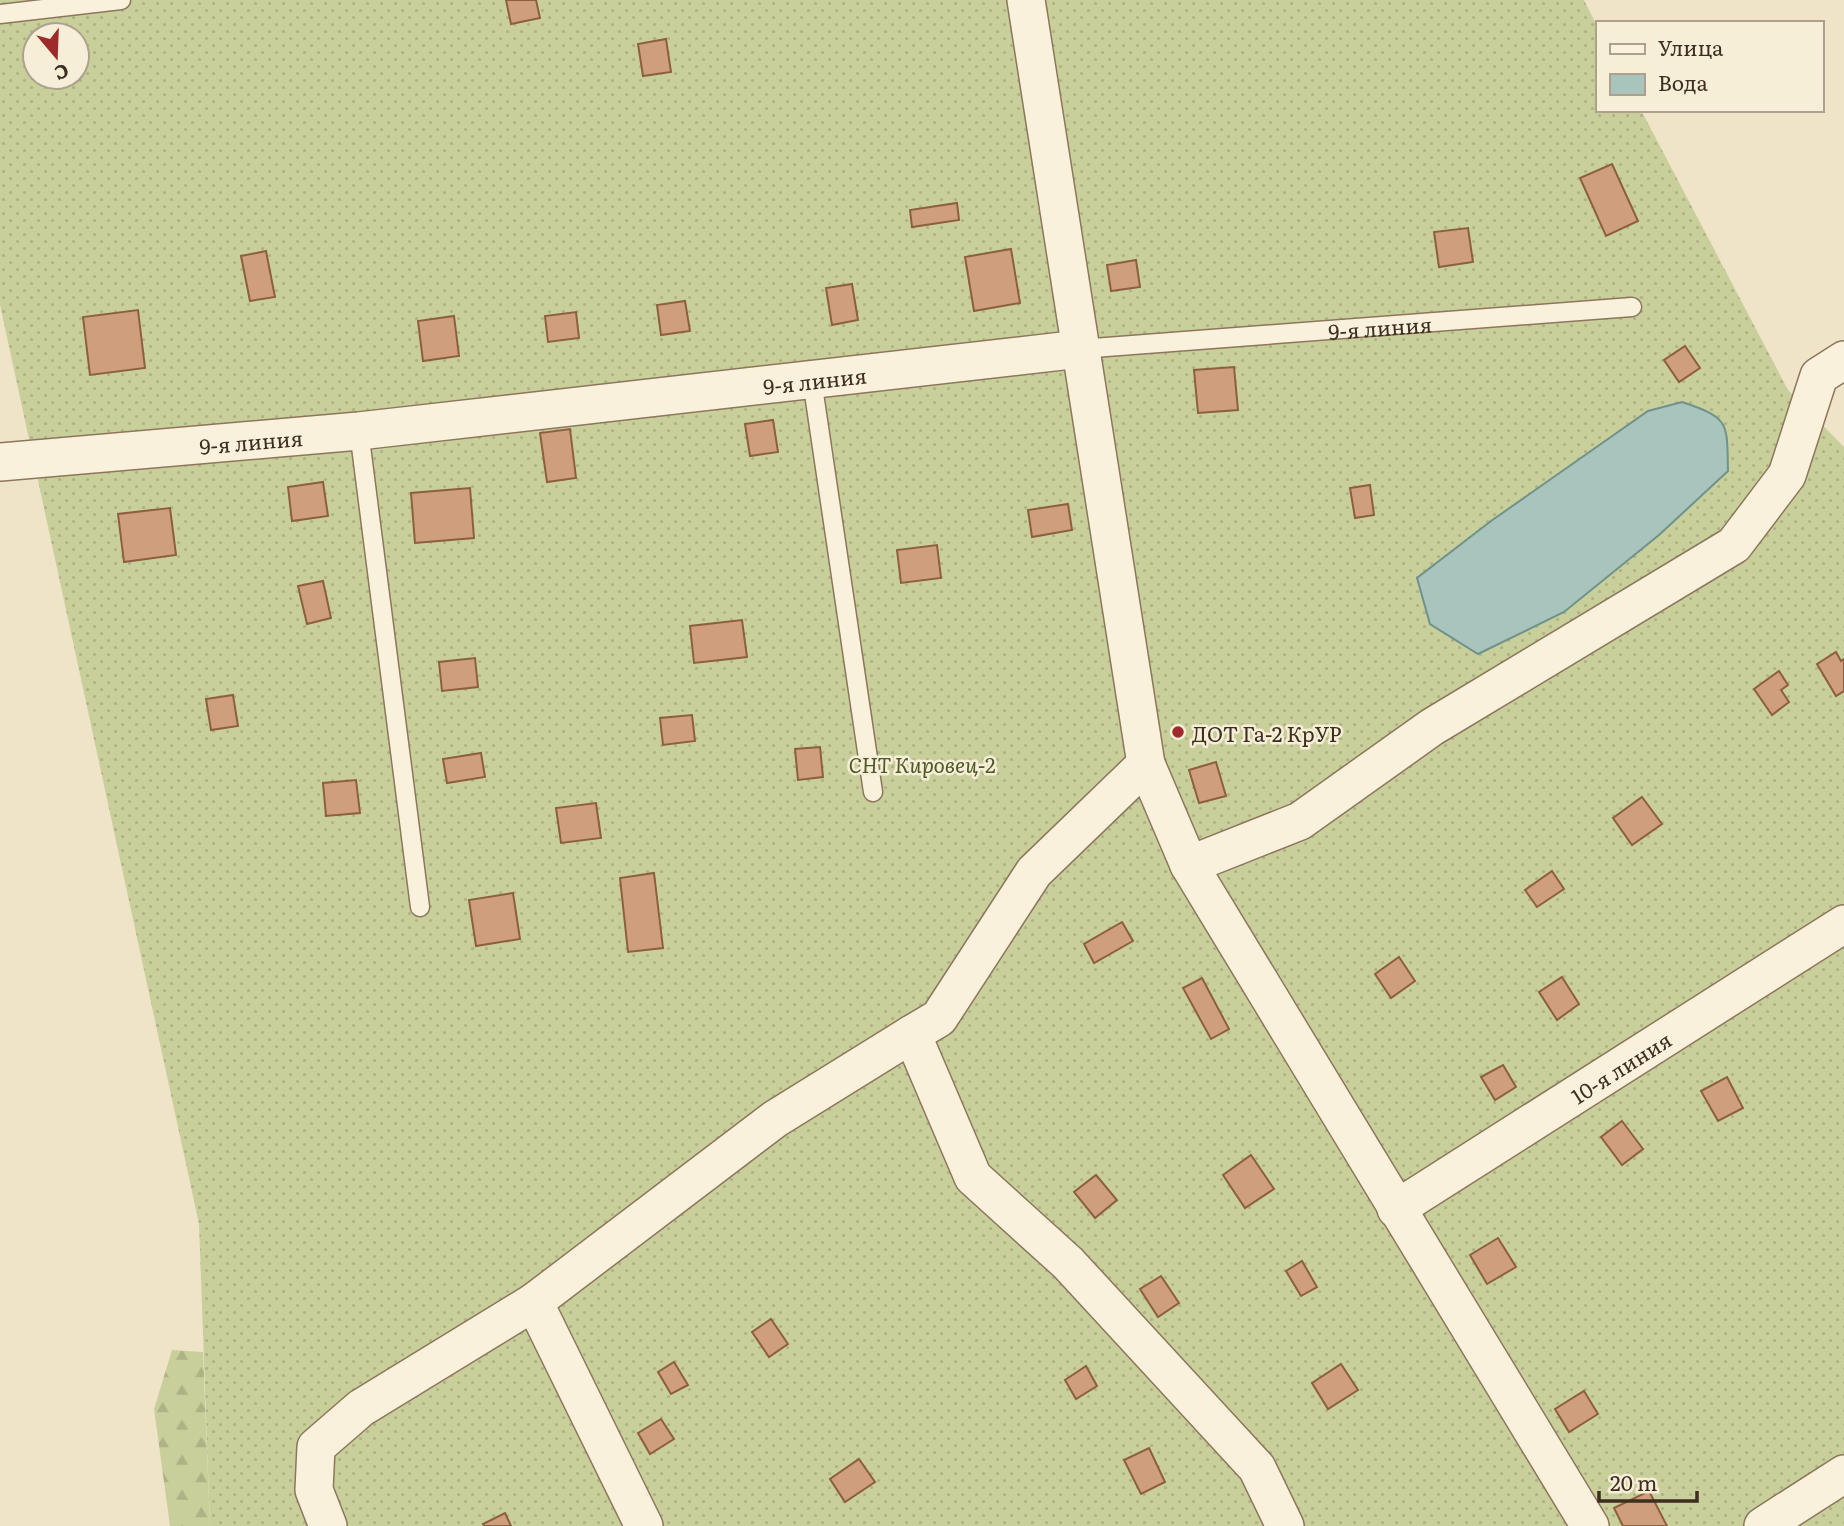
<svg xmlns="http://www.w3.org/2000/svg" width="1844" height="1526" font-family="Literata,serif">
  <defs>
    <pattern id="forest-firs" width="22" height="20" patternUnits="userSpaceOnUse" patternTransform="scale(1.75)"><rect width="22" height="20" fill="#c9cf9b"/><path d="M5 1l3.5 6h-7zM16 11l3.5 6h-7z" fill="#aeb285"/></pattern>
    <pattern id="garden-dots" width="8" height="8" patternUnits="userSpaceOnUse" patternTransform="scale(1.75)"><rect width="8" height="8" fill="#c9cf9b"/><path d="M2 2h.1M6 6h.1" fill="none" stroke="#aeb285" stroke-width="1.8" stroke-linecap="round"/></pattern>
  </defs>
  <rect width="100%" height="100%" fill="#f0e4c8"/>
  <path fill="url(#forest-firs)" d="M 172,1350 L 203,1352 L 210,1526 L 170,1526 L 154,1409 Z"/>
  <path fill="url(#garden-dots)" fill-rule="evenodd" d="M 0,0 L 1584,0 L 1597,26 L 1597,110 L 1641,110 L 1788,390 L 1844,447 L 1844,1526 L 210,1526 L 199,1224 L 0,305 ZM 35,35 L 77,35 L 77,77 L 35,77 Z"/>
  <path fill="#a9c4bc" stroke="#6f938a" stroke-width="2" d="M 1682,402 C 1730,418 1727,422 1728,471 L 1659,535 L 1564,612 L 1478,654 L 1430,624 L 1417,578 L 1491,521 L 1648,411 Z"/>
  <g fill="#cf9f7d" stroke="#8d5f41" stroke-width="2">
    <path d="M 506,0 L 536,0 L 540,18 L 511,24 Z"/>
    <path d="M 666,39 L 671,72 L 643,76 L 638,44 Z"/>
    <path d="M 1612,164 L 1638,221 L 1606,236 L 1580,178 Z"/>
    <path d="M 957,203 L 959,220 L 912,227 L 910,210 Z"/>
    <path d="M 1468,228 L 1473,262 L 1439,267 L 1434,232 Z"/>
    <path d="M 1011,249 L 1020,303 L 974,311 L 965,257 Z"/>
    <path d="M 266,251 L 275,297 L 250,301 L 241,256 Z"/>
    <path d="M 1136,260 L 1140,287 L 1111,291 L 1107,265 Z"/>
    <path d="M 852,284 L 858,320 L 832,325 L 826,288 Z"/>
    <path d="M 685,301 L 690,331 L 661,335 L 657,305 Z"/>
    <path d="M 138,310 L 145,368 L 90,375 L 83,317 Z"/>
    <path d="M 576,312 L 579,338 L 548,342 L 545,316 Z"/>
    <path d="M 454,316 L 459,356 L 423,361 L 418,321 Z"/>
    <path d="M 1685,346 L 1700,368 L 1679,382 L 1664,360 Z"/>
    <path d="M 1234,367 L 1238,410 L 1198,413 L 1194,370 Z"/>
    <path d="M 773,420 L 778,452 L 750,456 L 745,424 Z"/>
    <path d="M 570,429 L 576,478 L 547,482 L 540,433 Z"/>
    <path d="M 323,482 L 328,516 L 292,521 L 288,487 Z"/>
    <path d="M 1370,485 L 1374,515 L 1355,518 L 1350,488 Z"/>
    <path d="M 470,488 L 474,538 L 415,543 L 411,493 Z"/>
    <path d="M 1068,504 L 1072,530 L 1032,537 L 1028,510 Z"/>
    <path d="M 170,508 L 176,555 L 124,562 L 118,514 Z"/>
    <path d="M 937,545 L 941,578 L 901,583 L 897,550 Z"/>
    <path d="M 323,581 L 331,618 L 307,624 L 298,586 Z"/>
    <path d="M 742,620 L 747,657 L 694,663 L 690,626 Z"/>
    <path d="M 1836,652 L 1841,661 L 1844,659 L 1844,691 L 1836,696 L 1817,664 Z"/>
    <path d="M 475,658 L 478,687 L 442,691 L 439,662 Z"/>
    <path d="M 1779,671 L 1788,685 L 1781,690 L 1789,702 L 1772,715 L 1754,689 Z"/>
    <path d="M 233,695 L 238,726 L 211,730 L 206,699 Z"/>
    <path d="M 692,715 L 695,741 L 663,745 L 660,718 Z"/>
    <path d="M 820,747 L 823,777 L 798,780 L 795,749 Z"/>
    <path d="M 481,753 L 485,777 L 447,783 L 443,759 Z"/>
    <path d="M 1216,762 L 1226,796 L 1199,803 L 1189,770 Z"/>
    <path d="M 356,780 L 360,813 L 326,816 L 323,783 Z"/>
    <path d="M 1642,797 L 1662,824 L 1632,845 L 1613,818 Z"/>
    <path d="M 596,803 L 601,838 L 561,843 L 556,808 Z"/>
    <path d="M 1552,871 L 1564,889 L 1537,907 L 1525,890 Z"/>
    <path d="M 654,873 L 663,948 L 628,952 L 620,878 Z"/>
    <path d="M 513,893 L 520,939 L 476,946 L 469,900 Z"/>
    <path d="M 1122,922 L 1133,941 L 1094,963 L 1084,944 Z"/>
    <path d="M 1399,957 L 1415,981 L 1391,998 L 1375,974 Z"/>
    <path d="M 1562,977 L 1579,1004 L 1557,1020 L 1539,992 Z"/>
    <path d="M 1202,978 L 1229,1029 L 1211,1039 L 1183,988 Z"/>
    <path d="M 1503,1065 L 1516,1087 L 1495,1100 L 1481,1077 Z"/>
    <path d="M 1727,1077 L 1743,1108 L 1718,1121 L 1701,1091 Z"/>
    <path d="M 1622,1121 L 1643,1149 L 1622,1165 L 1601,1137 Z"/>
    <path d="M 1251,1155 L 1274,1189 L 1245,1208 L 1223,1175 Z"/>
    <path d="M 1096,1175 L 1117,1200 L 1095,1218 L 1074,1192 Z"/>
    <path d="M 1498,1238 L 1516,1267 L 1487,1284 L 1470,1255 Z"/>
    <path d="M 1302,1261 L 1317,1287 L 1301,1296 L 1286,1271 Z"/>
    <path d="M 1161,1276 L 1179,1303 L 1158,1317 L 1140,1289 Z"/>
    <path d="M 771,1319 L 788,1344 L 769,1357 L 752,1332 Z"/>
    <path d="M 674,1362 L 688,1385 L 671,1394 L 658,1372 Z"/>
    <path d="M 1341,1364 L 1358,1390 L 1328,1409 L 1312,1383 Z"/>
    <path d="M 1086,1366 L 1097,1386 L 1076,1399 L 1065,1380 Z"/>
    <path d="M 1584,1391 L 1598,1414 L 1569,1432 L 1555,1409 Z"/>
    <path d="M 661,1419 L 674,1439 L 650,1454 L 638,1433 Z"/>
    <path d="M 1149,1448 L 1165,1482 L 1141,1494 L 1124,1460 Z"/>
    <path d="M 859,1459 L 875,1482 L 845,1502 L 830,1479 Z"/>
    <path d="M 1649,1491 L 1667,1526 L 1623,1526 L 1614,1508 Z"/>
    <path d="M 505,1513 L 511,1526 L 484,1526 L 483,1524 Z"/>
  </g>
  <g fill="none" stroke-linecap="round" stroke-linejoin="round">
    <defs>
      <g id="lane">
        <path d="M 0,14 L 121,0"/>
        <path id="s1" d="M 1080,349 L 1632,307"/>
        <path d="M 812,380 L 873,792"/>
        <path d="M 359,431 L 420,907"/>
      </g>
      <g id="street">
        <path d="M 1026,0 L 1146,764 L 1189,865 L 1590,1526"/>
        <path id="s2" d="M 0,462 L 359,431 L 1080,349"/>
        <path d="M 1189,865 L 1300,821 L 1432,727 L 1734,545 L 1787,475 L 1819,376 L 1844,360"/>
        <path d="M 912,1034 L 939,1018 L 1034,872 L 1146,764"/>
        <path id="s3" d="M 1396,1209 L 1844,924"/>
        <path d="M 328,1526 L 314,1490 L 316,1447 L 361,1408 L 534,1302"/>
        <path d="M 644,1526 L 534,1302 L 775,1119 L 912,1034 L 973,1177 L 1068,1263 L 1257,1468 L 1285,1526"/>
        <path d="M 1763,1526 L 1844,1474"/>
      </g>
    </defs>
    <use href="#lane" stroke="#8d765c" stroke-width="21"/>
    <use href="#street" stroke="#8d765c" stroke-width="40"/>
    <use href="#lane" stroke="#faf1dc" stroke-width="18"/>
    <use href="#street" stroke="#faf1dc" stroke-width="37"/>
  </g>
  <circle fill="#9e2a2b" stroke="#f7eed8" stroke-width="2.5" cx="1178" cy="732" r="7"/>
  <g text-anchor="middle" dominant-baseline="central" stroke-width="5" stroke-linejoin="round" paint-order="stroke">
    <g font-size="21" fill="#3d2e20" stroke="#f7eed8">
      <text stroke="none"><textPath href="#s1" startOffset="301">9-я линия</textPath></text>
      <text stroke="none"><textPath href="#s2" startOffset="819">9-я линия</textPath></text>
      <text stroke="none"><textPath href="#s2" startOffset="252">9-я линия</textPath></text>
      <text stroke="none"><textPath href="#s3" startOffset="266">10-я линия</textPath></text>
    </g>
    <g font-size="21" fill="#3d2e20" stroke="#f7eed8" text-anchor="start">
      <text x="1192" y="732">ДОТ Га-2 КрУР</text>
    </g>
    <g font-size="21" font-style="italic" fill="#4d5a26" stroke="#f7eed8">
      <text x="922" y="763">СНТ Кировец-2</text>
    </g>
  </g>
  <rect x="1596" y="21" width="228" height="91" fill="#f7eed8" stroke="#ada18e" stroke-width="2"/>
  <rect x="1610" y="44" width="35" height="10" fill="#faf1dc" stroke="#ada18e" stroke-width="2"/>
  <text x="1658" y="56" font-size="21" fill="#3d2e20">Улица</text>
  <rect x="1610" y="74" width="35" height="21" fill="#a9c4bc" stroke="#ada18e" stroke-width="2"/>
  <text x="1658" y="91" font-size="21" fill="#3d2e20">Вода</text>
  <g transform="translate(56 56) rotate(161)"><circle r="33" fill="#f7eed8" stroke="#ada18e" stroke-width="2"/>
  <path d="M0-5L12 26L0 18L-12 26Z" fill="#9e2a2b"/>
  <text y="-10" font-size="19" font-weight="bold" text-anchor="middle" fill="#3d2e20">С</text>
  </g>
  <path d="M1599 1491v10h98v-10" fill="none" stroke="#3d2e20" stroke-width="3.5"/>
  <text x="1610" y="1491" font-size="21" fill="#3d2e20" stroke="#f7eed8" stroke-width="5" paint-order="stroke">20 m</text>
</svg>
